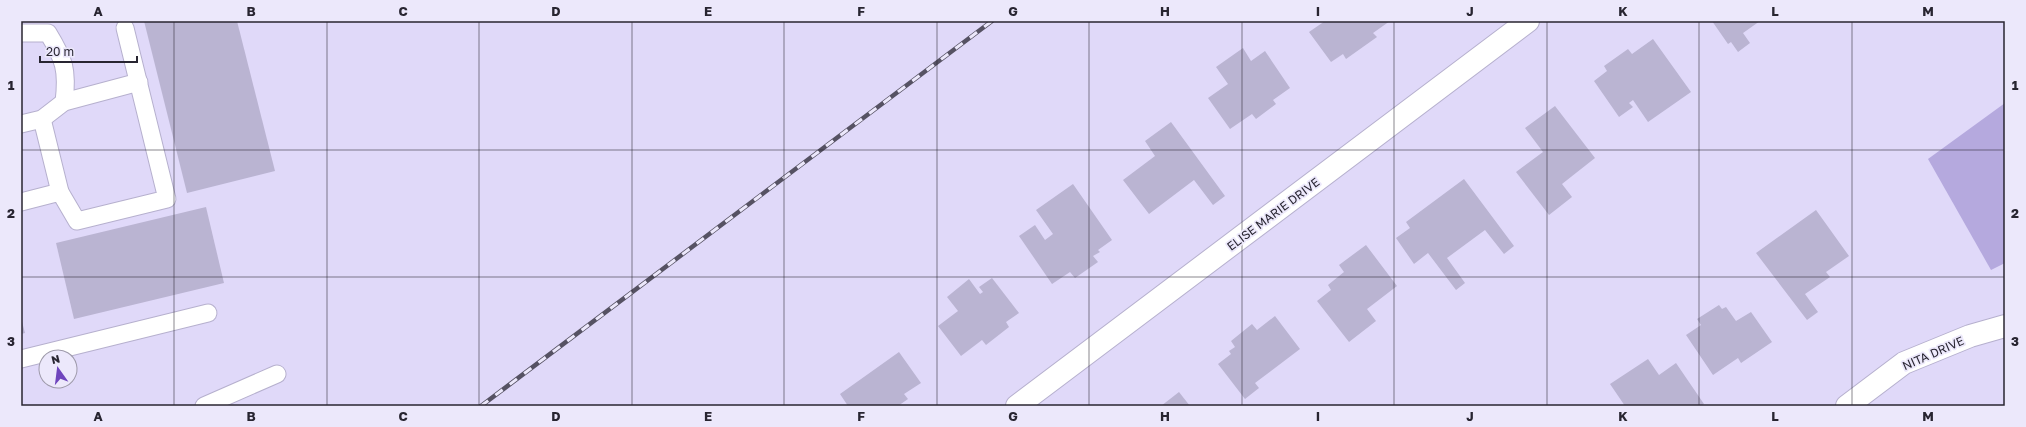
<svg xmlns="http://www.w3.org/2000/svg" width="2026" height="427" font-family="'Golos Text',sans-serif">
  <rect width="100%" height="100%" fill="#e0d9f9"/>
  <path fill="#b5a9de" d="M 2005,103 L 2005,263 L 1991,270 L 1928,159 Z"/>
  <g fill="#bab4d2">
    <path d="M 144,21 L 237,21 L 275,171 L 187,193 Z"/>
    <path d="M 1325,21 L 1390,21 L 1373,33 L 1377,37 L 1346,59 L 1343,54 L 1331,62 L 1309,32 Z"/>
    <path d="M 1712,21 L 1760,21 L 1743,33 L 1750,43 L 1738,52 L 1731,42 L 1728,44 Z"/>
    <path d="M 1653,39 L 1691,92 L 1648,122 L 1633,100 L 1629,103 L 1633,107 L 1619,117 L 1594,81 L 1607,71 L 1604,66 L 1628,49 L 1632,54 Z"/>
    <path d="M 1243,48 L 1251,61 L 1265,51 L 1290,88 L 1273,100 L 1276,104 L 1256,119 L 1252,114 L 1230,129 L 1208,98 L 1228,84 L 1216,67 Z"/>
    <path d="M 1555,106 L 1595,158 L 1562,184 L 1572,197 L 1549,215 L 1516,172 L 1543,152 L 1525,128 Z"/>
    <path d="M 1171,122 L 1225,196 L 1213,205 L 1194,180 L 1149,214 L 1123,180 L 1155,156 L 1145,141 Z"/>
    <path d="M 1464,179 L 1514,246 L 1504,254 L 1485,230 L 1447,258 L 1465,283 L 1456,290 L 1428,253 L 1414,264 L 1396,238 L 1410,228 L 1406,222 Z"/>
    <path d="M 1073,184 L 1112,240 L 1098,250 L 1100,252 L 1093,256 L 1098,262 L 1075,278 L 1070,272 L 1052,284 L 1019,236 L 1035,225 L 1045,240 L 1053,234 L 1036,210 Z"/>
    <path d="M 206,207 L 224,283 L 74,319 L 56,243 Z"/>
    <path d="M 1816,210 L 1849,256 L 1826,272 L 1830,277 L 1805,294 L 1818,312 L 1807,320 L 1756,253 Z"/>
    <path d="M 1366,245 L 1397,286 L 1367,309 L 1376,321 L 1349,342 L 1317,301 L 1331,290 L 1328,285 L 1344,272 L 1339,265 Z"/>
    <path d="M 992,278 L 1019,313 L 1006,322 L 1009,327 L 986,345 L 982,340 L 961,356 L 938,326 L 958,311 L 947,297 L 969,279 L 980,294 L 983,292 L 979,287 Z"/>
    <path d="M 1719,305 L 1722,309 L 1726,307 L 1736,321 L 1751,312 L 1772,342 L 1741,363 L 1738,358 L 1713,375 L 1686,335 L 1701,325 L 1697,319 Z"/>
    <path d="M 1275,316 L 1300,349 L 1255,383 L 1259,388 L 1245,399 L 1218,364 L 1231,354 L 1229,351 L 1235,347 L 1231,341 L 1252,324 L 1257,330 Z"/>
    <path d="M 21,318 L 25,333 L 21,334 Z"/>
    <path d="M 899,352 L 921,383 L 904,394 L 908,399 L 898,406 L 848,406 L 840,394 Z"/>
    <path d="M 1648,359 L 1659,375 L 1676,363 L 1704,404 L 1700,406 L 1625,406 L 1610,384 Z"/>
    <path d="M 1179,392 L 1190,406 L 1161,406 Z"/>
  </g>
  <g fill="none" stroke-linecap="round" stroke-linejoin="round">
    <defs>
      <g id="service">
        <path d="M 21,33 L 48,33 C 64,59 68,70 64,102"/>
        <path d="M 42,119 L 60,192"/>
        <path d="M 21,124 L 42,119 L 64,102 L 139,82"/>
        <path d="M 21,202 L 60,192 L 77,221 L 167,199 L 125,28"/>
        <path d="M 21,359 L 208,313"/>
        <path d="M 204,406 L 277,374"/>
      </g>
      <g id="minor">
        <path d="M 1017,406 L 1528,21"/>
        <path d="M 1847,406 L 1904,363 L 1970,336 L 2005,326"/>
      </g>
    </defs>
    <use href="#service" stroke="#b6b0ce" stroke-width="19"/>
    <use href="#minor" stroke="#b6b0ce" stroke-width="24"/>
    <use href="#service" stroke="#fff" stroke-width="17"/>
    <use href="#minor" stroke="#fff" stroke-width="22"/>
    <defs>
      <path id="rail" d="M 481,406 L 992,21"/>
    </defs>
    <use href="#rail" stroke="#565263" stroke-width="4.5"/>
    <use href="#rail" stroke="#ece8fb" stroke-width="3" stroke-dasharray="9" stroke-linecap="butt"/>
  </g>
  <path fill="none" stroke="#282531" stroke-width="1" stroke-opacity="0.55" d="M 174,21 L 174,406M 327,21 L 327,406M 479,21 L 479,406M 632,21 L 632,406M 784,21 L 784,406M 937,21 L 937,406M 1089,21 L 1089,406M 1242,21 L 1242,406M 1394,21 L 1394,406M 1547,21 L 1547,406M 1699,21 L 1699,406M 1852,21 L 1852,406M 21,150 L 2005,150M 21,277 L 2005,277"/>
  <g text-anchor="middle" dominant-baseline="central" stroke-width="3.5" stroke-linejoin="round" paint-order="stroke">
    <g font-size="12" fill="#282531" stroke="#ece8fb">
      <text transform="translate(1273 214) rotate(-37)">ELISE MARIE DRIVE</text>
      <text transform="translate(1933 353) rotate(-24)">NITA DRIVE</text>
    </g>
  </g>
  <rect width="2026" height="427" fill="none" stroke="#ece8fb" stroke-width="44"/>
  <g transform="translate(58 369) rotate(346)"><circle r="19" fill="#ece8fb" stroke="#9e9aaa"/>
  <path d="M0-3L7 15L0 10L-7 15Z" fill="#6f45bd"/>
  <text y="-6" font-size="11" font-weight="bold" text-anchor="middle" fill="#282531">N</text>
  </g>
  <path d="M40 56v6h97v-6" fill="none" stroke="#282531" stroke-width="2"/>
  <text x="46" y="56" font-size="12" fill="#282531" stroke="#ece8fb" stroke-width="3" paint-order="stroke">20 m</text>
  <rect x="22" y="22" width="1982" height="383" fill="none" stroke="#282531" stroke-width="1.5"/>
  <g font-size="13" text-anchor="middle" font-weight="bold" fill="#282531">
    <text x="98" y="16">A</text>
    <text x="251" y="16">B</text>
    <text x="403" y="16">C</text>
    <text x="556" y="16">D</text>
    <text x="708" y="16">E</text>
    <text x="861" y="16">F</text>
    <text x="1013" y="16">G</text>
    <text x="1165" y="16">H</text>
    <text x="1318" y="16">I</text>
    <text x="1470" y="16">J</text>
    <text x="1623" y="16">K</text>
    <text x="1775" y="16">L</text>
    <text x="1928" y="16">M</text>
    <text x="11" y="90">1</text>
    <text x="2015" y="90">1</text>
    <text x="11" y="218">2</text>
    <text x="2015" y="218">2</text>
    <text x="11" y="346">3</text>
    <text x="2015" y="346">3</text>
    <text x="98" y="421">A</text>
    <text x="251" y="421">B</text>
    <text x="403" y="421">C</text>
    <text x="556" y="421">D</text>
    <text x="708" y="421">E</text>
    <text x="861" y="421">F</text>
    <text x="1013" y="421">G</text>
    <text x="1165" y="421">H</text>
    <text x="1318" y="421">I</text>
    <text x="1470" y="421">J</text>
    <text x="1623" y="421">K</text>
    <text x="1775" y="421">L</text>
    <text x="1928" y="421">M</text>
  </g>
</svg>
